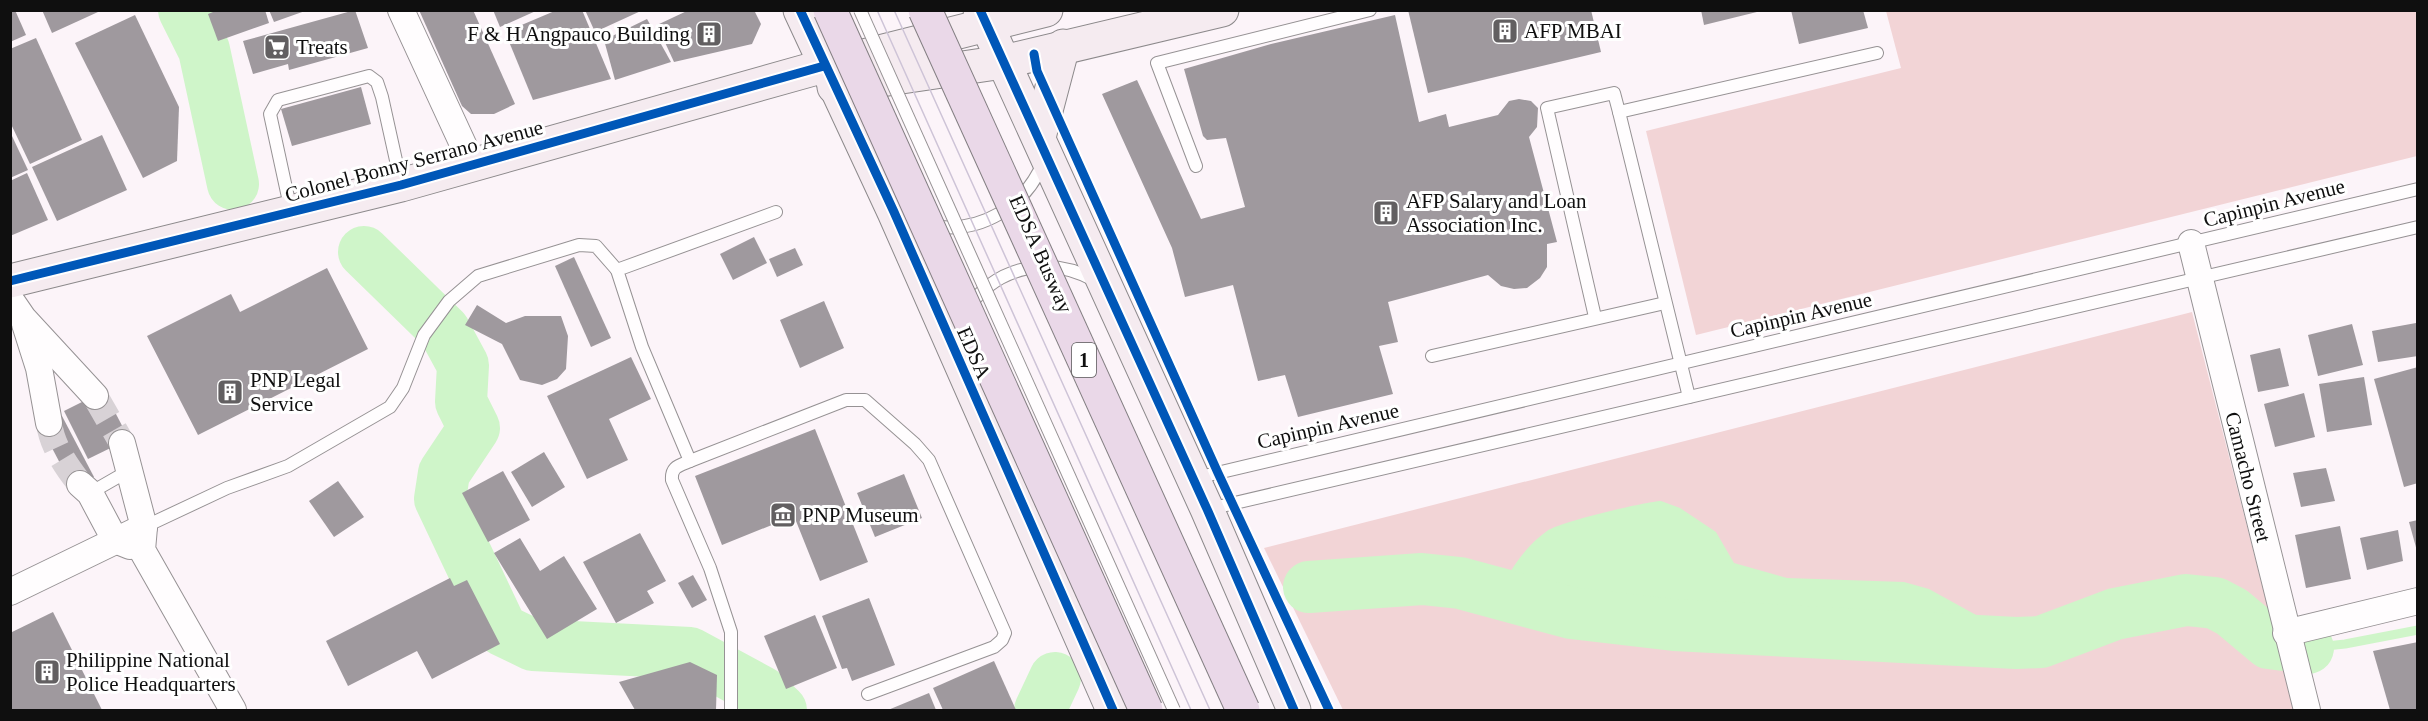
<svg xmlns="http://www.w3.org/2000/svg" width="2428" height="721" font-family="'Times New Roman',serif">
  <rect width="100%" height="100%" fill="#fcf4f9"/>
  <g fill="#f2d4d6">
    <path d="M 1886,11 L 2417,11 L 2417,156 L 1696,335 L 1646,131 L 1901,68 Z"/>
    <path d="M 2192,312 L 2294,710 L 1343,710 L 1264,548 Z"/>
  </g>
  <path fill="#cff5c9" d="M 1661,501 L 1680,508 L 1716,532 L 1734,563 L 1787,578 L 1904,582 L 1929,589 L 1987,621 L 2006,636 L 1666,617 L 1559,603 L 1514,592 L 1505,581 C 1515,562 1530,543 1547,531 C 1559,522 1644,502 1661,501 Z"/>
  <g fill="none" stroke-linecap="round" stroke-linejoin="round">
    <path stroke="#cff5c9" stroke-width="9" d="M 2308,648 L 2345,644 L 2418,630"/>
    <g stroke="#cff5c9" stroke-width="52">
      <path d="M 184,10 L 204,50 L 233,184"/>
      <path d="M 364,252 L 444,330 L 463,365 L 461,402 L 474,428 L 444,473 L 440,499 L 502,630 L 533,645 L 690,653 L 762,692 L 781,710"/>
      <path d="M 1309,587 L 1422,579 L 1460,583 L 1571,613 L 1674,625 L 2016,643 L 2041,642 L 2115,614 L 2186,600 L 2215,603 L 2232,612 L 2269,643 L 2308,648"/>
      <path d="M 1040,710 L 1055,678"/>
    </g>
  </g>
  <g fill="#9f999e">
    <path d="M 10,10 L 15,10 L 26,35 L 10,42 Z"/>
    <path d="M 42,10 L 97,10 L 98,12 L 52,33 Z"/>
    <path d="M 218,10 L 265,10 L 269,23 L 218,41 L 208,14 Z"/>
    <path d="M 269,10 L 305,10 L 305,11 L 274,22 Z"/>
    <path d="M 355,10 L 368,48 L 289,70 L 288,64 L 253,74 L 243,41 Z"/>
    <path d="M 419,10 L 473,10 L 515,104 L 494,114 L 471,114 L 462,106 Z"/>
    <path d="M 493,10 L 538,10 L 500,27 Z"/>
    <path d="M 557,10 L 582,10 L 611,79 L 533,100 L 505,32 Z"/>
    <path d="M 585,10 L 643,10 L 595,32 Z"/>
    <path d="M 689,10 L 754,10 L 761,24 L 752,44 L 674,62 L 657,25 Z"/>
    <path d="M 1408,10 L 1591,10 L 1601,52 L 1428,93 Z"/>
    <path d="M 1701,10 L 1760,10 L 1761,11 L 1704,25 Z"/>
    <path d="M 1791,10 L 1863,10 L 1868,28 L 1799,44 Z"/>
    <path d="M 135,15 L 179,107 L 177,161 L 143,178 L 75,43 Z"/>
    <path d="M 1395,15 L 1419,122 L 1446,114 L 1449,127 L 1498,115 L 1509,101 L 1519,99 L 1531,101 L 1538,108 L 1537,127 L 1529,137 L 1557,242 L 1547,244 L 1547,267 L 1540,278 L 1527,288 L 1514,289 L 1501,286 L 1488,275 L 1388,302 L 1398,342 L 1379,346 L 1393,394 L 1298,417 L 1285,375 L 1258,381 L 1233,285 L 1185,297 L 1172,248 L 1102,94 L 1137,80 L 1201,219 L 1245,207 L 1226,138 L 1207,140 L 1203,136 L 1184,69 L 1271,44 Z"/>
    <path d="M 647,19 L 671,62 L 615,80 L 604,40 Z"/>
    <path d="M 36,38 L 82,140 L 30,164 L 10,122 L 10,49 Z"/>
    <path d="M 361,87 L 371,124 L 292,146 L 281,109 Z"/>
    <path d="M 102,135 L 127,190 L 57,221 L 32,167 Z"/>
    <path d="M 12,136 L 28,170 L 10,178 L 10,137 Z"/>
    <path d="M 27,173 L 48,220 L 10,236 L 10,181 Z"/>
    <path d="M 754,237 L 767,263 L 733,280 L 720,254 Z"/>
    <path d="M 795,248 L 803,265 L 777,277 L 769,259 Z"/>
    <path d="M 574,257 L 611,338 L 591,347 L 555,266 Z"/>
    <path d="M 327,268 L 368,349 L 198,435 L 147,336 L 231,294 L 240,312 Z"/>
    <path d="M 824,301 L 844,348 L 800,368 L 780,320 Z"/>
    <path d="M 477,305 L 506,323 L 525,316 L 561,316 L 568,336 L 566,369 L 557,379 L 542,385 L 520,380 L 502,344 L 465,325 Z"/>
    <path d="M 2416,323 L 2418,356 L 2378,362 L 2372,331 Z"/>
    <path d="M 2352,324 L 2363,365 L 2318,376 L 2308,335 Z"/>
    <path d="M 2280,348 L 2289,386 L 2258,392 L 2250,355 Z"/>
    <path d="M 631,357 L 651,399 L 609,419 L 628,460 L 587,479 L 547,396 Z"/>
    <path d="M 2418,367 L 2418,483 L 2404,487 L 2374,379 Z"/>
    <path d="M 2364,377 L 2372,425 L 2327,432 L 2319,384 Z"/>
    <path d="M 104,391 L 129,439 L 88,459 L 64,411 Z"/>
    <path d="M 2304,393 L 2315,437 L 2275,447 L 2264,404 Z"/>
    <path d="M 62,416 L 94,477 L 73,488 L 41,427 Z"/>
    <path d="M 815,429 L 868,562 L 820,581 L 794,516 L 722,545 L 695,476 Z"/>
    <path d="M 544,452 L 565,487 L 532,507 L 511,472 Z"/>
    <path d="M 2326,468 L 2335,501 L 2301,507 L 2293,473 Z"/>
    <path d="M 503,471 L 530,520 L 488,542 L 462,493 Z"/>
    <path d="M 904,474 L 922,518 L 875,537 L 857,493 Z"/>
    <path d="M 338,481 L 364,517 L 334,537 L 309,501 Z"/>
    <path d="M 2418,520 L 2418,551 L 2417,551 L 2409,522 Z"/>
    <path d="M 2340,526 L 2351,579 L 2306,588 L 2295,535 Z"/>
    <path d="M 2398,530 L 2403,561 L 2367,570 L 2360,538 Z"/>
    <path d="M 640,533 L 666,581 L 647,591 L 654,603 L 616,623 L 583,562 Z"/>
    <path d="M 520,538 L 540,571 L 564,556 L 597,609 L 547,639 L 494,553 Z"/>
    <path d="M 693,575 L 707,600 L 692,608 L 678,583 Z"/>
    <path d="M 450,578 L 454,586 L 467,580 L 500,644 L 432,679 L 417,651 L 348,686 L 326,641 Z"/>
    <path d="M 869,598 L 895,665 L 852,681 L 847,668 L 842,669 L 822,616 Z"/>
    <path d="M 53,612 L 102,710 L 10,710 L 10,633 Z"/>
    <path d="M 815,615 L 837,668 L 786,689 L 764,636 Z"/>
    <path d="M 2418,642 L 2418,710 L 2390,710 L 2373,651 Z"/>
    <path d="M 994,661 L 1016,710 L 943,710 L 933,688 Z"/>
    <path d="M 690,662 L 717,675 L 716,710 L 635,710 L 619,682 Z"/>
    <path d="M 929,693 L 936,710 L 888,710 Z"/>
  </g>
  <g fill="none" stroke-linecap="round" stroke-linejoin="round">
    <g stroke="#d8d2d6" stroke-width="26" stroke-dasharray="26 13" stroke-linecap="butt">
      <path d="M 95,396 L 122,443"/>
      <path d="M 49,423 C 52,446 66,466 80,484"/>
    </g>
    <defs>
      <g id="service">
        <path d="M 1196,166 L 1157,63 L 1370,10"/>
        <path d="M 291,211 L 270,114 L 278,100 L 369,76 L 377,82 L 382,97 L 401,183"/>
        <path d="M 931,226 C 981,234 1025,207 1044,161"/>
        <path d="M 967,309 C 998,265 1050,255 1096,281"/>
        <path d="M 1595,317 L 1547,108 L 1614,93 L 1619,112"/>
        <path d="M 1432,356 L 1665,303"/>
        <path d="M 1689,397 L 1619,112 L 1877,53"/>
        <path d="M 690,461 L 642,347 L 617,270 L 776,212"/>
        <path d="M 1196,478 L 2418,189"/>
        <path d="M 90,490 L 90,493 L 130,470"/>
        <path d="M 1209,509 L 2418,227"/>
        <path d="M 144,527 L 227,488 L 288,466 L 390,407 L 403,388 L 424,335 L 449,301 L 478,276 L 579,245 L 596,246 L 617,270"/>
        <path d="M 731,710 L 731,632 L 710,568 L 672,480 C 671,467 678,466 690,461 L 846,400 L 865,400 L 915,444 L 929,460 L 1005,633 L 1002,640 L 994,647 L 868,694"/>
      </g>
      <g id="minor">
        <path d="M 401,10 L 473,166"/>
        <path d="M 2191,243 L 2307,710"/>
        <path d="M 10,299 L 23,318 L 95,396"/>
        <path d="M 25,324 L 39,368 L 49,423"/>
        <path d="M 122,443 L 144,527 L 142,550 L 233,710"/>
        <path d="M 80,484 L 90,493 L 115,540 L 130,546"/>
        <path d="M 10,592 L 144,527"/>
        <path d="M 2286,633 L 2418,601"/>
      </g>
      <g id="secondary">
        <path d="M 800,10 L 894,212 L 1113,710"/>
        <path d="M 980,10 L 1207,509 L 1294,710"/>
        <path d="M 834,87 L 1003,62 L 1222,10"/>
        <path d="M 1039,137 L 1063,46"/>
        <path d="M 10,281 L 401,185 L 824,66 L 1046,10"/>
      </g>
    </defs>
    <use href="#service" stroke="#969294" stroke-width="14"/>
    <use href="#minor" stroke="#969294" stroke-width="28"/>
    <use href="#secondary" stroke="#8c898b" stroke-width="35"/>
    <use href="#service" stroke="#fffdfe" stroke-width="12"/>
    <use href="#minor" stroke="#fffdfe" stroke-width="26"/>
    <use href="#secondary" stroke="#f5ebf0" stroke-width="33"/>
    <g stroke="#cec4d7" stroke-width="1.5">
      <path d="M 877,10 L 1191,710"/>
      <path d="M 894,10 L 1210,710"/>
    </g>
    <defs>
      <path id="service-bridge" d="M 860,10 L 1174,710"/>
      <g id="trunk-bridge">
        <path d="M 830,10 L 1146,710"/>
        <path d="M 925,10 L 1243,710"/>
      </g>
    </defs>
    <use href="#service-bridge" stroke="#969294" stroke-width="14" stroke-linecap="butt"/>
    <use href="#trunk-bridge" stroke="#837f82" stroke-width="35" stroke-linecap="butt"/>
    <use href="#service-bridge" stroke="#fffdfe" stroke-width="12"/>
    <use href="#trunk-bridge" stroke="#ead8e8" stroke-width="33"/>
    <defs>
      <g id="cycleway">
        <path d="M 800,10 L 894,212 L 1113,710"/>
        <path d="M 980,10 L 1207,509 L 1294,710"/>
        <path d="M 1034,54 L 1037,71 L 1218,473 L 1329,710"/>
        <path d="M 10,281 L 401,185 L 824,66"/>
      </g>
    </defs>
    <use href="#cycleway" stroke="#fff" stroke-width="13"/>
    <use href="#cycleway" stroke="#0057b8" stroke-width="9"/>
  </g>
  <defs>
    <symbol id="building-square" viewBox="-11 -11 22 22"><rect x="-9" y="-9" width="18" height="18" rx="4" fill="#625f61" stroke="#fff"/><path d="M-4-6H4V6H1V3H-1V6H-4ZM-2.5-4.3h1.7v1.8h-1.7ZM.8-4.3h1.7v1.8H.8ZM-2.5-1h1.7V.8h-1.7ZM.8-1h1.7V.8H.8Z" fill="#fff"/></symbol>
    <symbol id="supermarket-square" viewBox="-11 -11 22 22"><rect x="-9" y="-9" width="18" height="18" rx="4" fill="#625f61" stroke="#fff"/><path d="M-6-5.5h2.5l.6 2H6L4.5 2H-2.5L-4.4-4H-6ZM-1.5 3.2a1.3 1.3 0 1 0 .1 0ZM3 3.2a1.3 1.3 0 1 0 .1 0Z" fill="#fff"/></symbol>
    <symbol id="museum-square" viewBox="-11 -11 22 22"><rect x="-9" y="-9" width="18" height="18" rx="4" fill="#625f61" stroke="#fff"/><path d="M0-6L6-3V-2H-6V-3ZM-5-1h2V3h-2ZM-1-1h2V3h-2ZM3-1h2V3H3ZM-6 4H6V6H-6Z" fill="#fff"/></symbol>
  </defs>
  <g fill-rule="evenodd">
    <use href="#building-square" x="1490" y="16" width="30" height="30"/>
    <use href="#building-square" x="694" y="19" width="30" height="30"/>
    <use href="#supermarket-square" x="262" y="32" width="30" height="30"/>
    <use href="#building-square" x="1371" y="198" width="30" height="30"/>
    <use href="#building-square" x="215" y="377" width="30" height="30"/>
    <use href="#museum-square" x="768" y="500" width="30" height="30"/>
    <use href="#building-square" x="32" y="657" width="30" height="30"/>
  </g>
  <g text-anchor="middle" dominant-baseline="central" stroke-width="6" stroke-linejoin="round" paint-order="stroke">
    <rect fill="#fff" stroke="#575757" stroke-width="1.5" x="1072" y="343" width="24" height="34" rx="4.5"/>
    <g font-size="20" font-weight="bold" fill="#0f0f0f">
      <text x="1084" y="360">1</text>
    </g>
    <g font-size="21" fill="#0f0f0f" stroke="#fff" text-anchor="start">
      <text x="1524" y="31">AFP MBAI</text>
      <text x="690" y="34" text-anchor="end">F &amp; H Angpauco Building</text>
      <text x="296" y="47">Treats</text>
      <text x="1406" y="201">AFP Salary and Loan<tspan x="1406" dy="24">Association Inc.</tspan></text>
      <text x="250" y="380">PNP Legal<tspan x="250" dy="24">Service</tspan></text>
      <text x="802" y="515">PNP Museum</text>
      <text x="66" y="660">Philippine National<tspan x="66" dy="24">Police Headquarters</tspan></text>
    </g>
    <g font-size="21" fill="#0f0f0f" stroke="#fff">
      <text transform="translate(414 161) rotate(-15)">Colonel Bonny Serrano Avenue</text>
      <text transform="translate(2274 203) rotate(-14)">Capinpin Avenue</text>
      <text transform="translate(1041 254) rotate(66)">EDSA Busway</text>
      <text transform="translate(1801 315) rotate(-13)">Capinpin Avenue</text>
      <text transform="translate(974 353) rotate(66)">EDSA</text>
      <text transform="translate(1328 426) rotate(-13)">Capinpin Avenue</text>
      <text transform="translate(2248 477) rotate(76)">Camacho Street</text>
    </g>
  </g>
  <rect width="2428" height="721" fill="none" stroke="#0f0f0f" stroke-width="24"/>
</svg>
